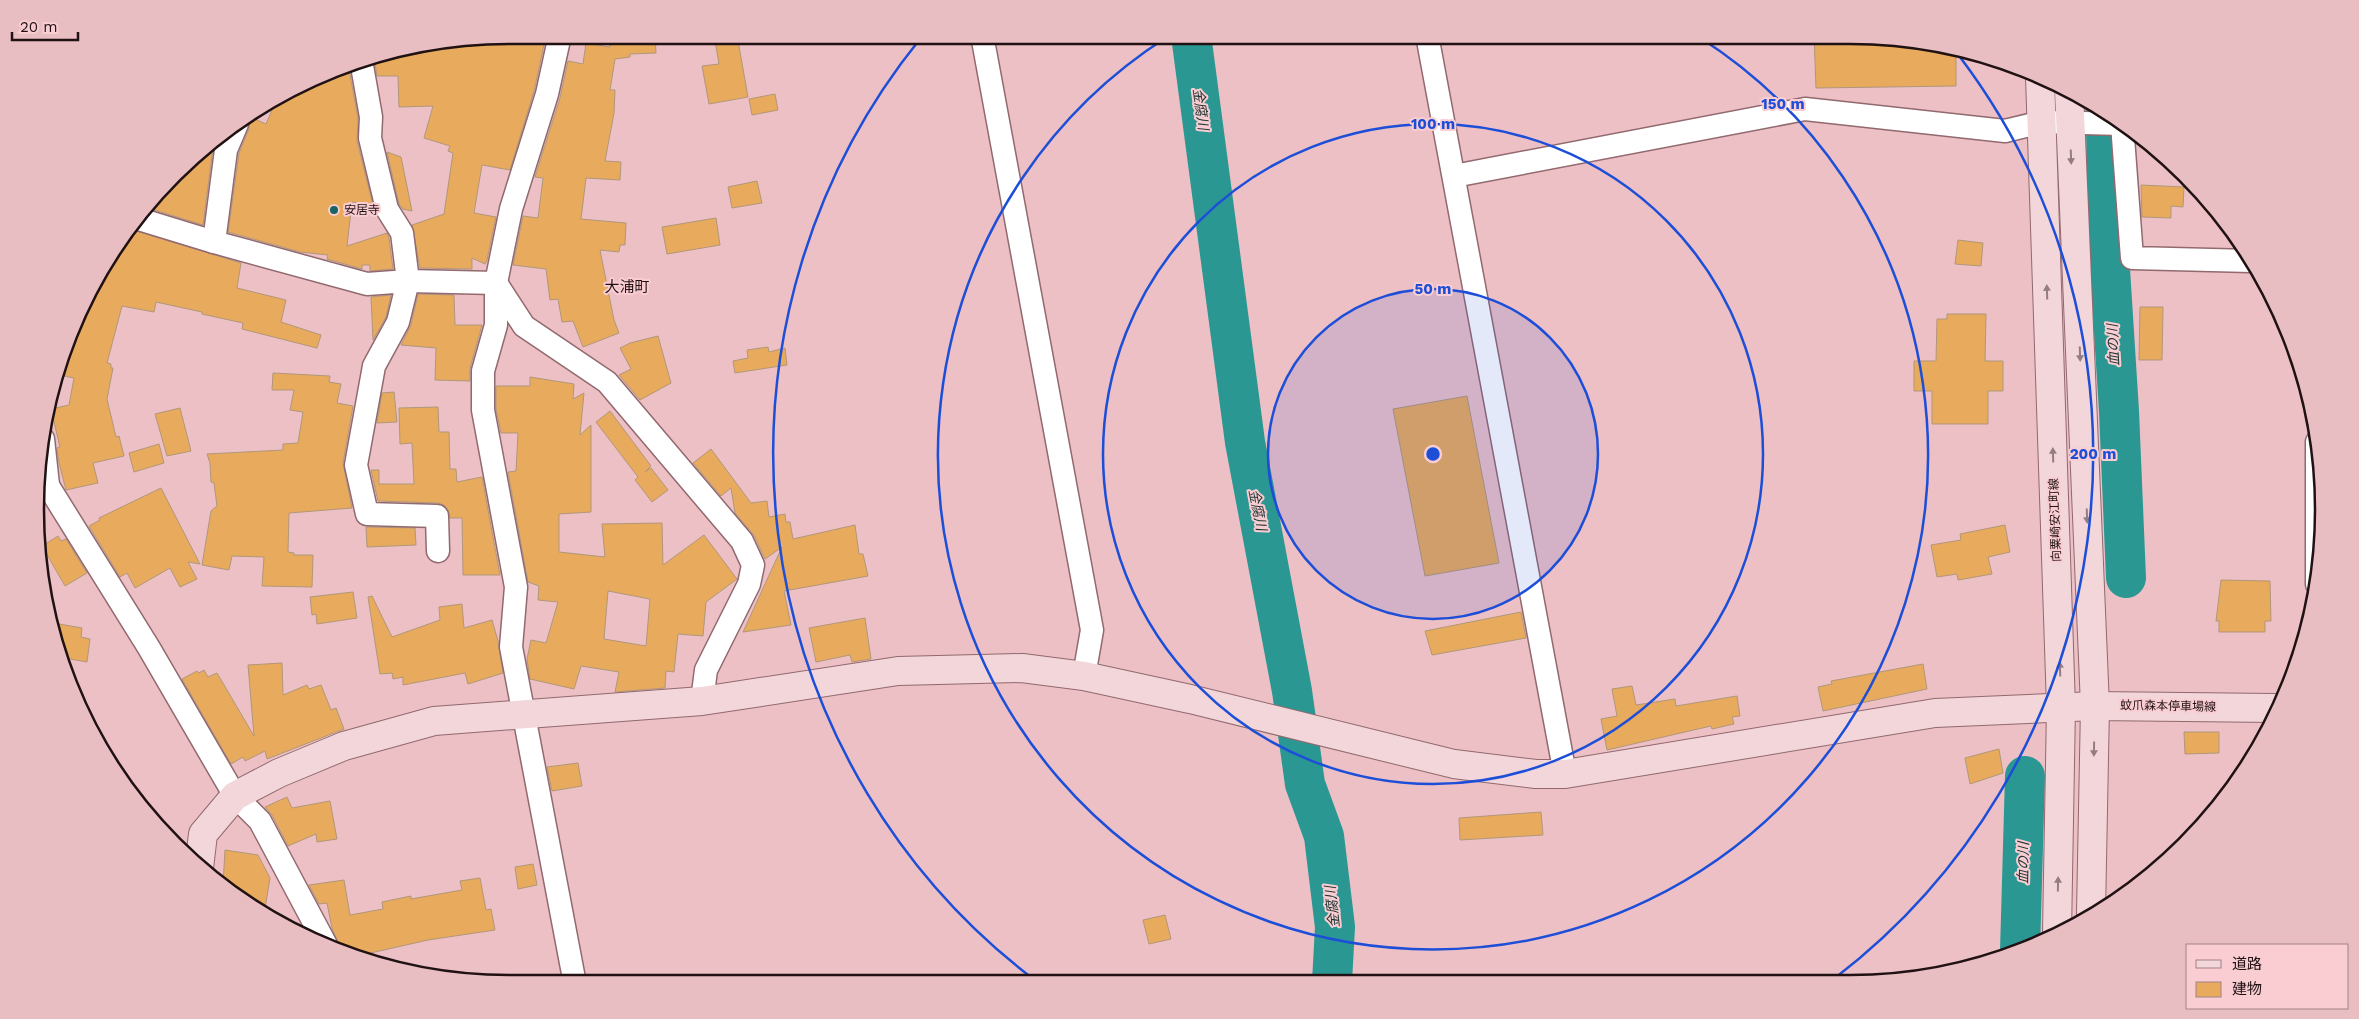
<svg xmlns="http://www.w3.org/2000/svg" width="2359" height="1019" font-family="'Work Sans','Noto Sans JP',sans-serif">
  <rect width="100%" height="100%" fill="#ecc0c5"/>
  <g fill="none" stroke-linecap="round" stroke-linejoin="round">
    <g stroke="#2b9793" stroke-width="40">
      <path d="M 1191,35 L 1245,442 L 1292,691 L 1305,784 L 1324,836 L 1335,927 L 1332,982"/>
      <path d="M 2106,112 L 2107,222 L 2119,411 L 2126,578"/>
      <path d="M 2020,951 L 2025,776"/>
    </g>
  </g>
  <g fill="#e8aa5d" stroke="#b1977a" fill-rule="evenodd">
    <path d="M 510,35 L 546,36 L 534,91 L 510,170 L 482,165 L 474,213 L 496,217 L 487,260 L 485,264 L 472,258 L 472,269 L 420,268 L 412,225 L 444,214 L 453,153 L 448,151 L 450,146 L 424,138 L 433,106 L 399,107 L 398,76 L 377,76 L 374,57 Z"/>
    <path d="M 608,35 L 655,35 L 656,53 L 630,54 L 630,57 L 615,59 L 610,90 L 615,90 L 614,113 L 605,161 L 621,162 L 620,180 L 586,178 L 581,219 L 626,223 L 625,245 L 620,245 L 619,252 L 600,250 L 614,320 L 619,333 L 583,347 L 573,321 L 562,322 L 558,299 L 550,300 L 546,269 L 513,265 L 523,216 L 538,218 L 543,178 L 535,177 L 560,98 L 568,61 L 583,64 L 586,43 L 610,47 Z"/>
    <path d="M 714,35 L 737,35 L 748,97 L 709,104 L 702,66 L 719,64 Z"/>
    <path d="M 1814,35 L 1850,35 L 1956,53 L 1956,86 L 1816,88 Z"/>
    <path d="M 348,64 L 358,118 L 357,141 L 373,205 L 352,202 L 347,246 L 387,233 L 389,238 L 393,269 L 370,271 L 370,265 L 362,265 L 362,269 L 327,259 L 328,255 L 300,252 L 228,232 L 239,153 L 249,129 L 248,116 L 266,124 L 278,96 Z"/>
    <path d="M 775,94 L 778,110 L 752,115 L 749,99 Z"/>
    <path d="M 217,138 L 213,148 L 203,225 L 151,209 L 197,153 Z"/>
    <path d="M 387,152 L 401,157 L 412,211 L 403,209 L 399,204 Z"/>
    <path d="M 757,181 L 762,203 L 732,208 L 728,187 Z"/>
    <path d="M 2141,185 L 2184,187 L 2183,207 L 2171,206 L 2171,218 L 2142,217 Z"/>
    <path d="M 716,218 L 720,245 L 667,254 L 662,227 Z"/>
    <path d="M 133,230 L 241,263 L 237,288 L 286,300 L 281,322 L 321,335 L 317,348 L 242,329 L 243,323 L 202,314 L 202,312 L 156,302 L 154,312 L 122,306 L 107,363 L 111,364 L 111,368 L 113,368 L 107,399 L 116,437 L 119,436 L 124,456 L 93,463 L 98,483 L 66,490 L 59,463 L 57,448 L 60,447 L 51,409 L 69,405 L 74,378 L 60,375 L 99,272 Z"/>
    <path d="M 1958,240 L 1983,243 L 1981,266 L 1955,264 Z"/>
    <path d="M 418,294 L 454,295 L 455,325 L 482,325 L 470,368 L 470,381 L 435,380 L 436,348 L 401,345 L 411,325 Z"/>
    <path d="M 391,295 L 386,317 L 373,340 L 371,297 Z"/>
    <path d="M 2140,307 L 2163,307 L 2162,360 L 2139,360 Z"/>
    <path d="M 1947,314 L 1986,314 L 1985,361 L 2003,361 L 2003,391 L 1988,391 L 1988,424 L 1932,424 L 1932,391 L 1914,391 L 1914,361 L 1936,361 L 1937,319 L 1947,319 Z"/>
    <path d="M 658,336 L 671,383 L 640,400 L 619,375 L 631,369 L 620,348 L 630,343 Z"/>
    <path d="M 768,347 L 769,352 L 785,348 L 787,365 L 735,373 L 733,361 L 748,358 L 747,350 Z"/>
    <path d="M 273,373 L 330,376 L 329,382 L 341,384 L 337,403 L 353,406 L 343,463 L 352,508 L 289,513 L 288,552 L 294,553 L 294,555 L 313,555 L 312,587 L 262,586 L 264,557 L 232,556 L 229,570 L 202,565 L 211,511 L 217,506 L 214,483 L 211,482 L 210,463 L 207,454 L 283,450 L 283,444 L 298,443 L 303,412 L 290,410 L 294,390 L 272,390 Z"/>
    <path d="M 530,377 L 574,384 L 573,399 L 584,393 L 580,435 L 591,425 L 591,512 L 559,514 L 559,552 L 605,557 L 602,524 L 662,523 L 663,565 L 704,535 L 737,579 L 706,602 L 703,636 L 678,634 L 674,672 L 666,671 L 665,688 L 615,692 L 619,672 L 581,666 L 574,689 L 530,679 L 527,659 L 531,640 L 546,643 L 558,602 L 538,600 L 539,586 L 528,582 L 508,472 L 516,471 L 518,433 L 501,433 L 496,409 L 496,386 L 530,386 ZM 608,591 L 650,599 L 646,646 L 604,639 Z"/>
    <path d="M 394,392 L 397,422 L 377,423 L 382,393 Z"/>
    <path d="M 1467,396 L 1499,563 L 1425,576 L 1393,409 Z"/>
    <path d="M 438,407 L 439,432 L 449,432 L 450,469 L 456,469 L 457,482 L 482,477 L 500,575 L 463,575 L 462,518 L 450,518 L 448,510 L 444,505 L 437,503 L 378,501 L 371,470 L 379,470 L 379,484 L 414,484 L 412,443 L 400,444 L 399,408 Z"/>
    <path d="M 180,408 L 191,451 L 167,456 L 155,414 Z"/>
    <path d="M 610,411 L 651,466 L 645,472 L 651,468 L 668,490 L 652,502 L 635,480 L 638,477 L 596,422 Z"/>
    <path d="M 159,444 L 164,463 L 134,472 L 129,453 Z"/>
    <path d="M 711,449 L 751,503 L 767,501 L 769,517 L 785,514 L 786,522 L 790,522 L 793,539 L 855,525 L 859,554 L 863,554 L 868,576 L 784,591 L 791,625 L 743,632 L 782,547 L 765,559 L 754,535 L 735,513 L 731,488 L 721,496 L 693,463 Z"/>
    <path d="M 161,488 L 200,564 L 188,562 L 197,579 L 180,587 L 170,568 L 135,588 L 127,573 L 120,577 L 89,526 L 100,520 L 99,518 Z"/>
    <path d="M 2005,525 L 2010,552 L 1988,557 L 1992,574 L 1958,580 L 1957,574 L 1937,577 L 1931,545 L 1961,540 L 1960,534 Z"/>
    <path d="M 366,527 L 415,528 L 416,545 L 367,547 Z"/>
    <path d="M 58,536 L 61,541 L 66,539 L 87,573 L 65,586 L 42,546 Z"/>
    <path d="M 2221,580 L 2270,581 L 2271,621 L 2265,621 L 2265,632 L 2219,632 L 2219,621 L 2216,621 Z"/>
    <path d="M 353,592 L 357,618 L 317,624 L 316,614 L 312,615 L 310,597 Z"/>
    <path d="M 372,596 L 392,637 L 440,620 L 439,607 L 462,604 L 464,628 L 492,620 L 498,641 L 503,673 L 468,684 L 465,673 L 403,685 L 403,677 L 393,679 L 392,673 L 380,674 L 368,597 Z"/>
    <path d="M 1521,612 L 1526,638 L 1432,655 L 1425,631 Z"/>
    <path d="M 865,618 L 871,659 L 852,662 L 850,655 L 816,662 L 809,628 Z"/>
    <path d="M 59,624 L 82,628 L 81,637 L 90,639 L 87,662 L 59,657 L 56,645 Z"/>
    <path d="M 282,663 L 283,695 L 307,685 L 309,689 L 321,685 L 331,710 L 336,708 L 344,729 L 267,759 L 265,751 L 245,761 L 243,757 L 231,764 L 182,679 L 197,671 L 199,673 L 204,670 L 208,677 L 217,673 L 254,736 L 248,665 Z"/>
    <path d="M 1923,664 L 1927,689 L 1823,711 L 1818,687 L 1832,684 L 1831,681 Z"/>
    <path d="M 1632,686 L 1636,705 L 1675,699 L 1676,706 L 1737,696 L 1740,716 L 1732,717 L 1734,724 L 1712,729 L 1711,726 L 1607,750 L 1601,719 L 1617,716 L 1612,689 Z"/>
    <path d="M 2184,732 L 2219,732 L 2219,753 L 2185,754 Z"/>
    <path d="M 1999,749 L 2003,773 L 1970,784 L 1965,758 Z"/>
    <path d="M 578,763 L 582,786 L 552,791 L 547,767 Z"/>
    <path d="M 287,797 L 292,808 L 330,801 L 337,839 L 317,842 L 316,834 L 288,846 L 272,815 L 265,807 Z"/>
    <path d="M 1541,812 L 1543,835 L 1460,840 L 1459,818 Z"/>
    <path d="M 225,850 L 258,855 L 270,878 L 264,915 L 223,885 Z"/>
    <path d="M 533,864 L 537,885 L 518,889 L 515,867 Z"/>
    <path d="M 480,878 L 486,910 L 491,909 L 495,930 L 428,940 L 353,957 L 338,950 L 339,945 L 332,928 L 327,903 L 319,904 L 309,885 L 344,880 L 350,915 L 383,909 L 382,902 L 411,896 L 411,899 L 462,890 L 460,881 Z"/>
    <path d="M 1165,915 L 1171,939 L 1149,944 L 1143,920 Z"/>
  </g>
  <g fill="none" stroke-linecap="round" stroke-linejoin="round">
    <defs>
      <g id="street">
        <path d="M 560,35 L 547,94 L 511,209 L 496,283 L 496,325 L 483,371 L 483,410 L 516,587 L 511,647 L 575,984"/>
        <path d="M 982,35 L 1092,630 L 1084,676"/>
        <path d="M 1427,35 L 1565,774"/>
        <path d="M 361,60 L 371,117 L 370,138 L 387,209 L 402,233 L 408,281 L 496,283 L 524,326 L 607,382 L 742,541 L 753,565 L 749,584 L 706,670 L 702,701"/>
        <path d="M 2122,124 L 2132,258 L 2251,261"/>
        <path d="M 1454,176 L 1805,109 L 2005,131 L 2042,122 L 2123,124"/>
        <path d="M 142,220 L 214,242 L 226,150 L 237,124"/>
        <path d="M 214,242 L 367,284 L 408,281 L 398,322 L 374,366 L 356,465 L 367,514 L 437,516 L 438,551"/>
        <path d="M 43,439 L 48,485"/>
        <path d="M 2317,442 L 2317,584"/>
        <path d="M 42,476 L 149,648 L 235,796 L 260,821 L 326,945"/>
      </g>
      <g id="secondary">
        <path d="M 2040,77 L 2061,707 L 2057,933"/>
        <path d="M 2069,90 L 2095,706 L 2091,913"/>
        <path d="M 199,868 L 203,834 L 235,796 L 279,773 L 344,746 L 434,721 L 702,701 L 898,671 L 1022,668 L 1084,676 L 1190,699 L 1454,764 L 1536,774 L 1565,774 L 1935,713 L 2095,706 L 2274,708"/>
      </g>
    </defs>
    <use href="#street" stroke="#91696e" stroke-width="25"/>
    <use href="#secondary" stroke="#91696e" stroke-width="30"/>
    <use href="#street" stroke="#fff" stroke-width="22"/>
    <use href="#secondary" stroke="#f2d6da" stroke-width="28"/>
  </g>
  <defs><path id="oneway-solid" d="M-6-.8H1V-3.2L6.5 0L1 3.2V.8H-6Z" transform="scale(1.25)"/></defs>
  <g fill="#947d80">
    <use href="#oneway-solid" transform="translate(2071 157) rotate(88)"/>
    <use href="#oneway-solid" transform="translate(2047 292) rotate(-92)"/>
    <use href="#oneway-solid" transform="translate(2080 354) rotate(88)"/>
    <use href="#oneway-solid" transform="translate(2053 455) rotate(-92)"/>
    <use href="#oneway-solid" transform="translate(2087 516) rotate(88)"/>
    <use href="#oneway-solid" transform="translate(2060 669) rotate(-92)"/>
    <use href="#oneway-solid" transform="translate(2094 749) rotate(91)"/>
    <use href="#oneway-solid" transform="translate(2058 884) rotate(-89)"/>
  </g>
  <circle cx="1433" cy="454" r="165" fill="#1d4ed8" fill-opacity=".12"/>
  <g fill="none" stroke="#1d4ed8" stroke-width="2.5">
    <circle cx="1433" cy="454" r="165"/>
    <circle cx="1433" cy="454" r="330"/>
    <path d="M1699 37A495 495 0 1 1 1167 37"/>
    <path d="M1036 981A660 660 0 0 1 920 39M1960 57A660 660 0 0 1 1835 978"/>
  </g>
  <circle fill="#166561" stroke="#f9cdd2" stroke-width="2" cx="334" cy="210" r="5"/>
  <g text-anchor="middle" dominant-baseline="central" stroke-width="4" stroke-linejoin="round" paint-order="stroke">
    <g font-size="12" fill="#201113" stroke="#f9cdd2" text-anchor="start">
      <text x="344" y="210">安居寺</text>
    </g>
    <g font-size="12" fill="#201113" stroke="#f9cdd2">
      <text transform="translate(2055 520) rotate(-92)">向粟崎安江町線</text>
      <text transform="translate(2168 706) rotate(1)">蚊爪森本停車場線</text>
    </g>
    <g font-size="14" font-style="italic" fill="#1c3332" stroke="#f9cdd2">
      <text transform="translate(1201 109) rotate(82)">金腐川</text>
      <text transform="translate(2113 345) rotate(-93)">血の川</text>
      <text transform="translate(1258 510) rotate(79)">金腐川</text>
      <text transform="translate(2023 863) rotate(-89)">血の川</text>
      <text transform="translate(1332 907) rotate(-96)">金腐川</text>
    </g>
    <g font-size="15" fill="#201113" stroke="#f9cdd2">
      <text x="627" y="287">大浦町</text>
    </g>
  </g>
  <path d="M0 0H2359V1019H0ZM509 44H1850A465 465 0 0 1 2315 509V510A465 465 0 0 1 1850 975H509A465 465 0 0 1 44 510V509A465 465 0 0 1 509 44Z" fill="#e8bec3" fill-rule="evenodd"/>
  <path fill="none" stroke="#201113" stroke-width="2.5" d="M509 44H1850A465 465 0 0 1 2315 509V510A465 465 0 0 1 1850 975H509A465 465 0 0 1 44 510V509A465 465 0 0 1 509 44Z"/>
  <circle cx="1433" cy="454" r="8" fill="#1d4ed8" stroke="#f9cdd2" stroke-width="2.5"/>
  <g font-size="15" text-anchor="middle" font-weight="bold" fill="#1d4ed8" stroke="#f9cdd2" stroke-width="4" stroke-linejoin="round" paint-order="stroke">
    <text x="1783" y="109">150 m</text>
    <text x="1433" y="129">100 m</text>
    <text x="1433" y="294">50 m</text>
    <text x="2093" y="459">200 m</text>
  </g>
  <rect x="2186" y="944" width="162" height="65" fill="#f9cdd2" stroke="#a28286"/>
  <rect x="2196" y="960" width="25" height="8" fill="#f2d6da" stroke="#a28286"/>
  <text x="2232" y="969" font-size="15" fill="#201113">道路</text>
  <rect x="2196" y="982" width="25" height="15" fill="#e8aa5d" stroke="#a28286"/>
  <text x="2232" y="994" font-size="15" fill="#201113">建物</text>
  <path d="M12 32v8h66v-8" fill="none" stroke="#201113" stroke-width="2.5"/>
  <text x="20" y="32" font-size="15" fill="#201113" stroke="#f9cdd2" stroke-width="4" paint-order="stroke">20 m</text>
</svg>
